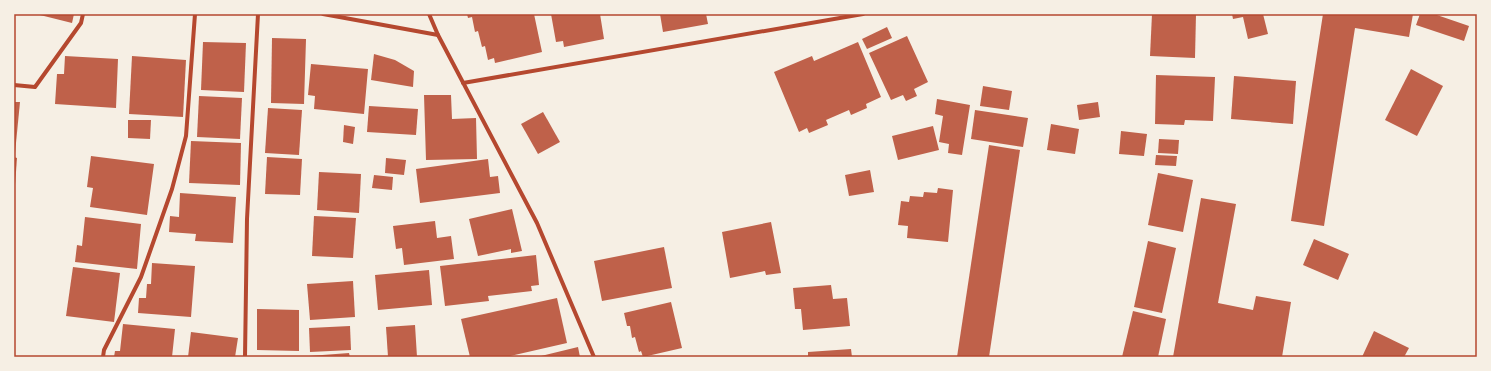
<svg xmlns="http://www.w3.org/2000/svg" width="1491" height="371" font-family="Georgia,serif">
  <rect width="100%" height="100%" fill="#f6efe4"/>
  <g fill="#bf614a">
    <path d="M 36,14 L 74,14 L 72,23 Z"/>
    <path d="M 467,14 L 534,14 L 542,52 L 495,63 L 494,58 L 488,60 L 485,46 L 482,47 L 478,31 L 475,32 L 472,17 L 468,18 Z"/>
    <path d="M 551,14 L 600,14 L 604,39 L 564,47 L 563,41 L 556,42 Z"/>
    <path d="M 660,14 L 706,14 L 708,24 L 663,32 Z"/>
    <path d="M 1152,14 L 1196,14 L 1195,58 L 1150,56 Z"/>
    <path d="M 1232,14 L 1263,14 L 1268,34 L 1248,39 L 1243,17 L 1233,19 Z"/>
    <path d="M 1323,14 L 1413,14 L 1409,37 L 1355,28 L 1324,226 L 1291,221 Z"/>
    <path d="M 1420,14 L 1434,14 L 1469,26 L 1464,41 L 1416,25 Z"/>
    <path d="M 887,27 L 892,38 L 867,49 L 862,39 Z"/>
    <path d="M 907,36 L 928,82 L 914,89 L 917,96 L 906,101 L 903,95 L 891,100 L 869,53 Z"/>
    <path d="M 272,38 L 306,39 L 304,104 L 271,103 Z"/>
    <path d="M 203,42 L 246,43 L 244,92 L 201,90 Z"/>
    <path d="M 858,42 L 881,97 L 866,104 L 867,108 L 851,115 L 849,110 L 826,120 L 828,125 L 809,133 L 807,128 L 799,132 L 774,72 L 812,56 L 814,61 Z"/>
    <path d="M 374,54 L 395,60 L 414,71 L 413,87 L 371,80 Z"/>
    <path d="M 65,56 L 118,59 L 116,108 L 55,104 L 57,74 L 64,74 Z"/>
    <path d="M 132,56 L 186,60 L 183,117 L 129,114 Z"/>
    <path d="M 311,64 L 368,69 L 364,114 L 314,109 L 315,96 L 308,95 Z"/>
    <path d="M 1411,69 L 1443,86 L 1417,136 L 1385,120 Z"/>
    <path d="M 1156,75 L 1215,77 L 1213,121 L 1185,120 L 1184,125 L 1155,124 Z"/>
    <path d="M 1234,76 L 1296,81 L 1293,124 L 1231,119 Z"/>
    <path d="M 983,86 L 1012,91 L 1009,110 L 980,106 Z"/>
    <path d="M 424,95 L 451,95 L 452,119 L 476,118 L 477,159 L 426,160 Z"/>
    <path d="M 199,96 L 242,98 L 240,139 L 197,137 Z"/>
    <path d="M 937,99 L 970,105 L 962,155 L 948,153 L 949,144 L 939,142 L 943,116 L 935,114 Z"/>
    <path d="M 14,102 L 20,102 L 15,153 L 14,153 Z"/>
    <path d="M 1098,102 L 1100,117 L 1079,120 L 1077,105 Z"/>
    <path d="M 369,106 L 418,109 L 416,135 L 367,132 Z"/>
    <path d="M 268,108 L 302,110 L 299,155 L 265,153 Z"/>
    <path d="M 975,110 L 1028,118 L 1023,147 L 971,139 Z"/>
    <path d="M 543,112 L 560,142 L 538,154 L 521,124 Z"/>
    <path d="M 128,120 L 151,120 L 150,139 L 128,138 Z"/>
    <path d="M 1051,124 L 1079,129 L 1075,154 L 1047,150 Z"/>
    <path d="M 344,125 L 355,127 L 353,144 L 343,142 Z"/>
    <path d="M 933,126 L 939,150 L 898,160 L 892,136 Z"/>
    <path d="M 1121,131 L 1147,134 L 1144,156 L 1119,154 Z"/>
    <path d="M 1159,139 L 1179,140 L 1178,154 L 1158,153 Z"/>
    <path d="M 191,141 L 241,143 L 240,185 L 189,183 Z"/>
    <path d="M 989,145 L 1020,150 L 989,357 L 957,357 Z"/>
    <path d="M 1156,155 L 1177,156 L 1176,166 L 1155,165 Z"/>
    <path d="M 91,156 L 154,164 L 147,215 L 90,207 L 93,188 L 87,187 Z"/>
    <path d="M 14,157 L 17,158 L 15,185 L 14,185 Z"/>
    <path d="M 267,157 L 302,159 L 300,195 L 265,194 Z"/>
    <path d="M 386,158 L 406,160 L 404,175 L 385,173 Z"/>
    <path d="M 488,159 L 490,177 L 498,176 L 500,193 L 420,203 L 416,169 Z"/>
    <path d="M 870,170 L 874,192 L 849,196 L 845,175 Z"/>
    <path d="M 319,172 L 361,174 L 359,213 L 317,210 Z"/>
    <path d="M 1158,173 L 1193,180 L 1183,232 L 1148,225 Z"/>
    <path d="M 374,175 L 393,177 L 392,190 L 372,188 Z"/>
    <path d="M 938,188 L 953,190 L 948,242 L 907,238 L 908,226 L 898,225 L 901,201 L 909,202 L 910,196 L 923,197 L 924,192 L 937,193 Z"/>
    <path d="M 180,193 L 236,197 L 233,243 L 195,241 L 196,234 L 169,232 L 170,216 L 179,217 Z"/>
    <path d="M 1201,198 L 1236,204 L 1218,303 L 1253,310 L 1256,296 L 1291,302 L 1282,357 L 1173,357 Z"/>
    <path d="M 512,209 L 522,251 L 511,253 L 511,249 L 478,256 L 469,219 Z"/>
    <path d="M 314,216 L 356,218 L 353,258 L 312,256 Z"/>
    <path d="M 85,217 L 141,224 L 137,269 L 75,262 L 77,245 L 82,246 Z"/>
    <path d="M 435,221 L 437,238 L 451,236 L 454,259 L 404,265 L 402,248 L 396,249 L 393,226 Z"/>
    <path d="M 771,222 L 781,273 L 766,275 L 765,271 L 730,278 L 722,232 Z"/>
    <path d="M 1314,239 L 1349,254 L 1338,280 L 1303,265 Z"/>
    <path d="M 1148,241 L 1176,248 L 1162,313 L 1134,307 Z"/>
    <path d="M 664,247 L 672,288 L 602,301 L 594,261 Z"/>
    <path d="M 536,255 L 539,285 L 531,286 L 532,291 L 488,296 L 489,301 L 445,306 L 440,266 Z"/>
    <path d="M 152,263 L 195,266 L 191,317 L 138,313 L 139,298 L 146,298 L 147,284 L 151,284 Z"/>
    <path d="M 73,267 L 120,273 L 114,322 L 66,316 Z"/>
    <path d="M 429,270 L 432,305 L 378,310 L 375,275 Z"/>
    <path d="M 353,281 L 355,317 L 310,320 L 307,284 Z"/>
    <path d="M 831,285 L 833,299 L 847,298 L 850,326 L 803,330 L 801,309 L 795,309 L 793,288 Z"/>
    <path d="M 557,298 L 567,343 L 506,357 L 470,357 L 461,319 Z"/>
    <path d="M 671,302 L 682,348 L 643,357 L 641,351 L 639,352 L 635,337 L 632,338 L 630,326 L 627,326 L 624,313 Z"/>
    <path d="M 257,309 L 299,310 L 299,351 L 257,350 Z"/>
    <path d="M 1133,311 L 1166,319 L 1158,357 L 1122,357 Z"/>
    <path d="M 123,324 L 175,329 L 172,357 L 114,357 L 115,351 L 120,351 Z"/>
    <path d="M 415,325 L 417,357 L 388,357 L 386,327 Z"/>
    <path d="M 350,326 L 351,350 L 310,352 L 309,328 Z"/>
    <path d="M 1374,331 L 1409,348 L 1404,357 L 1362,357 Z"/>
    <path d="M 191,332 L 238,338 L 235,357 L 188,357 Z"/>
    <path d="M 578,347 L 580,357 L 541,357 L 541,356 Z"/>
    <path d="M 851,349 L 852,357 L 808,357 L 808,352 Z"/>
    <path d="M 349,353 L 350,357 L 309,357 L 309,356 Z"/>
  </g>
  <g fill="none" stroke-linecap="round" stroke-linejoin="round">
    <g stroke="#b5482f" stroke-width="4">
      <path d="M 323,14 L 438,35"/>
      <path d="M 429,14 L 438,35 L 537,223 L 594,357"/>
      <path d="M 463,83 L 863,14"/>
      <path d="M 14,85 L 35,87 L 81,23 L 83,14"/>
      <path d="M 103,357 L 104,350 L 141,277 L 172,189 L 186,136 L 195,14"/>
      <path d="M 245,357 L 247,219 L 258,14"/>
    </g>
  </g>
  <rect width="1491" height="371" fill="none" stroke="#f6efe4" stroke-width="30"/>
  <rect x="15" y="15" width="1461" height="341" fill="none" stroke="#b5482f" stroke-width="1.5"/>
</svg>
